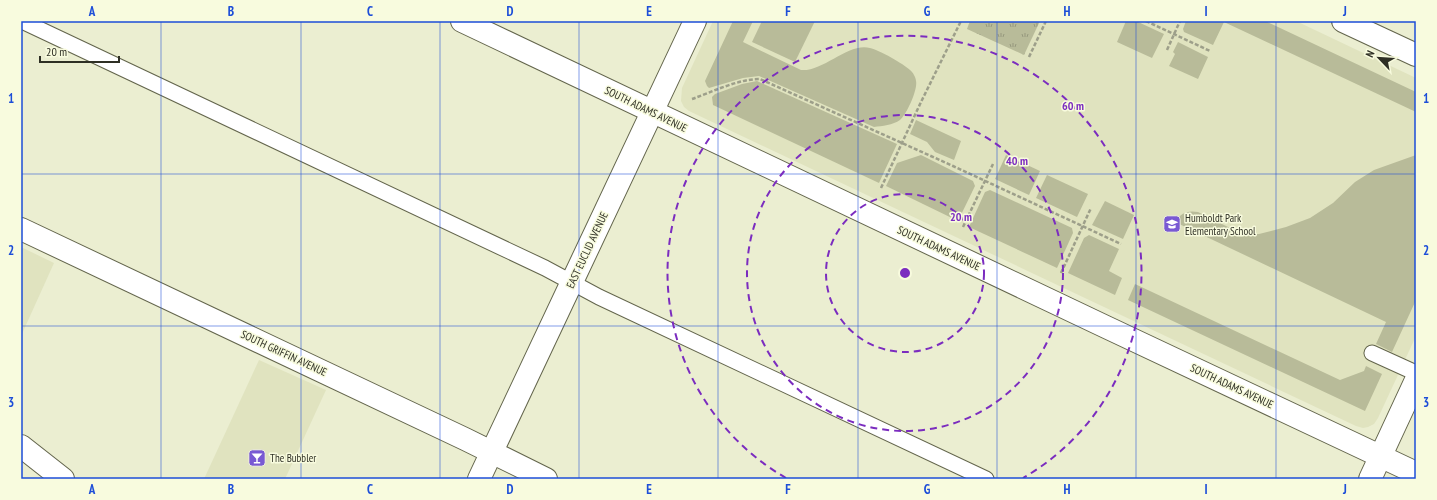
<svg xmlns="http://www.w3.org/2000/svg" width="1437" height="500" font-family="'PT Sans Narrow',sans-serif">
  <defs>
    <pattern id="park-tufts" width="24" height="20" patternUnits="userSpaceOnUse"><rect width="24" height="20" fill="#b8bb99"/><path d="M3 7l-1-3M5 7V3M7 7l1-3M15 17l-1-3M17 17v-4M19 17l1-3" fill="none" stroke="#96987d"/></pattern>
  </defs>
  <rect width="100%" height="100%" fill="#ebeed1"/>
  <g fill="#e0e3bf">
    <path d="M 713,21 L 1296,21 L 1416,78 L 1416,336 L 1378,418 L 1374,424 L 1368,427 L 1363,428 L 1356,426 L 689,111 L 684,107 L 681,101 L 682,88 Z"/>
    <path d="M 21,247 L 54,263 L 21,336 Z"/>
    <path d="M 259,360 L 326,390 L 285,479 L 204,479 Z"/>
  </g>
  <g fill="#b8bb99">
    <path d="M 733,21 L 753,21 L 743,42 L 801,70 C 823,72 849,42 870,48 C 879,50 904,64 910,70 C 913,72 916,78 916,81 C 918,89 907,114 900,120 C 893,125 882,126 874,127 L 759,76 L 743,78 L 709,88 L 707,86 L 705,81 Z"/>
    <path d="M 762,21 L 815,21 L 795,62 L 752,42 Z"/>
    <path d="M 1126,21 L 1136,21 L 1164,34 L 1152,58 L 1117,42 Z"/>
    <path d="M 1186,21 L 1265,21 L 1416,92 L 1416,112 L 1224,22 L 1213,45 L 1184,32 L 1183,29 Z"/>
    <path d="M 1178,42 L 1208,57 L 1198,79 L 1169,66 L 1175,54 L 1173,52 Z"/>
    <path d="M 757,81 L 897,144 L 879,183 L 713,105 L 712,97 L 715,94 L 742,84 Z"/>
    <path d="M 916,120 L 961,141 L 954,160 L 935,152 L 927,142 L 910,134 Z"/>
    <path d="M 921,155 L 973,181 L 975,186 L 958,221 L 886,186 L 897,163 Z"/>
    <path d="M 1006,155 L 1040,171 L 1029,195 L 995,179 Z"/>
    <path d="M 1416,155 L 1416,300 L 1392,352 L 1376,344 L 1386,322 L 1175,222 C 1181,213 1187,210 1198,212 L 1240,233 L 1248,234 L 1259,234 L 1286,227 L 1310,218 L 1333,203 L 1355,182 L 1374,170 Z"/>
    <path d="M 1047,175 L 1088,194 L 1077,217 L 1036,198 Z"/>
    <path d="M 990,190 L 1072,228 L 1073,233 L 1057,268 L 969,227 L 985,192 Z"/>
    <path d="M 1105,201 L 1134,215 L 1123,239 L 1092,225 Z"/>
    <path d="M 1089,235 L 1119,249 L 1109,271 L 1122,278 L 1115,295 L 1068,273 L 1084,238 Z"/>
    <path d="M 1135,284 L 1340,380 L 1364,371 L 1366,366 L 1382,374 L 1365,411 L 1128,300 Z"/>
  </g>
  <path fill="url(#park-tufts)" d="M 970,21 L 1040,21 L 1024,55 L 967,29 Z"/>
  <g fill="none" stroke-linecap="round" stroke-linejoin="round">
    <defs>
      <g id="lane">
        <path d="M 22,21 L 545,268 L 599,297 L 986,479"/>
        <path d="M 1372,353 L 1416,373"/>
      </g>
      <g id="street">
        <path d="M 462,21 L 1106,327 L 1416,473"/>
        <path d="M 1343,21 L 1416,55"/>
        <path d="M 21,229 L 465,439 L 546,479"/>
        <path d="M 479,479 L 695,21"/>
        <path d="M 1370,479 L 1416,380"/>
      </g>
      <path id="secondary" d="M 21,446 L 63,479"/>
    </defs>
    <use href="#lane" stroke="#63654c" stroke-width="17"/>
    <use href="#street" stroke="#63654c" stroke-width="24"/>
    <use href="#secondary" stroke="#63654c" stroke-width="24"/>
    <g stroke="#9d9f8a" stroke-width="2.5" stroke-dasharray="4 2" stroke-linecap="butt">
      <path d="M 1146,21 L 1210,51"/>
      <path d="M 1167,50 L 1180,21"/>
      <path d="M 1029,57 L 1046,21"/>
      <path d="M 692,99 C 712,92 738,79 760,79 L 953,166 L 1121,244"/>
      <path d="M 881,188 L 921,102 L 961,21"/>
      <path d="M 963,227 L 993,164"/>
      <path d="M 1061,273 L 1091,208"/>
    </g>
    <use href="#lane" stroke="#fff" stroke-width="15"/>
    <use href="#street" stroke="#fff" stroke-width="22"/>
    <use href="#secondary" stroke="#fff" stroke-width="22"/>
  </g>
  <path fill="none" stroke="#1d4ed8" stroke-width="1" stroke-opacity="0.55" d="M 161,21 L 161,479M 301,21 L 301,479M 440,21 L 440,479M 579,21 L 579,479M 718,21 L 718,479M 858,21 L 858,479M 997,21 L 997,479M 1136,21 L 1136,479M 1276,21 L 1276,479M 21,174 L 1416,174M 21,326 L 1416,326"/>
  <g fill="none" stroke="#7b2cbf" stroke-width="2" stroke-dasharray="7 5">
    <circle cx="905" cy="273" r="79"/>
    <circle cx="905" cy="273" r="158"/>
    <path d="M786 478A237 237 0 1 1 1023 478"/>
  </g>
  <defs>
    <symbol id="school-square" viewBox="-11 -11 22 22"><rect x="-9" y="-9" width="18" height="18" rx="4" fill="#7959d3" stroke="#f8fbde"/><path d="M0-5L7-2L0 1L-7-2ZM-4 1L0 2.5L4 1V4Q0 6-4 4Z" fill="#fff"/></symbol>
    <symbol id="bar-square" viewBox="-11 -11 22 22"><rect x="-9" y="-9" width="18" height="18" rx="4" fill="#7959d3" stroke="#f8fbde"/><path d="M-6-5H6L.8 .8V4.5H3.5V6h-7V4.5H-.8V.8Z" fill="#fff"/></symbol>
  </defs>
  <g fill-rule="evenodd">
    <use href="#school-square" x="1162" y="214" width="20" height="20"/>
    <use href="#bar-square" x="247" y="448" width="20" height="20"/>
  </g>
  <g text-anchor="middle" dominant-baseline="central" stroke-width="3" stroke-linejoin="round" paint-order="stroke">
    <g font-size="11" fill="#2e2f24" stroke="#f8fbde">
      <text transform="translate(646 109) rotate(26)">SOUTH ADAMS AVENUE</text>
      <text transform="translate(939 248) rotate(25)">SOUTH ADAMS AVENUE</text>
      <text transform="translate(587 250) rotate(-65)">EAST EUCLID AVENUE</text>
      <text transform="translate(284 353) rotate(25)">SOUTH GRIFFIN AVENUE</text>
      <text transform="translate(1232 386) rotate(25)">SOUTH ADAMS AVENUE</text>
    </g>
    <g font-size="11" fill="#2e2f24" stroke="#f8fbde" text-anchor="start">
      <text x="1185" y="218">Humboldt Park<tspan x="1185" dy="13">Elementary School</tspan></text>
      <text x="270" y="458">The Bubbler</text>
    </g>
  </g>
  <circle cx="905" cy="273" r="6" fill="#7b2cbf" stroke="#f8fbde" stroke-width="2"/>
  <g font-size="12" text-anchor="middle" font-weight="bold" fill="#7b2cbf" stroke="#f8fbde" stroke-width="3" stroke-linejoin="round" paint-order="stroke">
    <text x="1073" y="110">60 m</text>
    <text x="1017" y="165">40 m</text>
    <text x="961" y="221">20 m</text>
  </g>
  <rect width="1437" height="500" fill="none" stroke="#f8fbde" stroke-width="44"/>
  <g transform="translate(1379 58) rotate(295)" stroke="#f8fbde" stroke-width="3" paint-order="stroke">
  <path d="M0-3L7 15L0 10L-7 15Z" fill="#2e2f24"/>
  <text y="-6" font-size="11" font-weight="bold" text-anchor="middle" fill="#2e2f24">N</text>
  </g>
  <path d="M40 56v6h79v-6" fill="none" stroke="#2e2f24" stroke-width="2"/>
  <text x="46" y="56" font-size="12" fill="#2e2f24" stroke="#f8fbde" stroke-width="3" paint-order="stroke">20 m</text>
  <rect x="22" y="22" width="1393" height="456" fill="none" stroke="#1d4ed8" stroke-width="1.5"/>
  <g font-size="13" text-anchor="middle" font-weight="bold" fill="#1d4ed8">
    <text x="92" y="16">A</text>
    <text x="231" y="16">B</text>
    <text x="370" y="16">C</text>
    <text x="510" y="16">D</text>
    <text x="649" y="16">E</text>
    <text x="788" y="16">F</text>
    <text x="927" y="16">G</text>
    <text x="1067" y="16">H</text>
    <text x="1206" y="16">I</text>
    <text x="1345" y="16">J</text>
    <text x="11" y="103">1</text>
    <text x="1426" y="103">1</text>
    <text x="11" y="255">2</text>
    <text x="1426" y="255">2</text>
    <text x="11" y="407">3</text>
    <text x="1426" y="407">3</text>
    <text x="92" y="494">A</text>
    <text x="231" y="494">B</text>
    <text x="370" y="494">C</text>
    <text x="510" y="494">D</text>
    <text x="649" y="494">E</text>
    <text x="788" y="494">F</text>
    <text x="927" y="494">G</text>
    <text x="1067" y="494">H</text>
    <text x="1206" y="494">I</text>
    <text x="1345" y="494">J</text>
  </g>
</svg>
